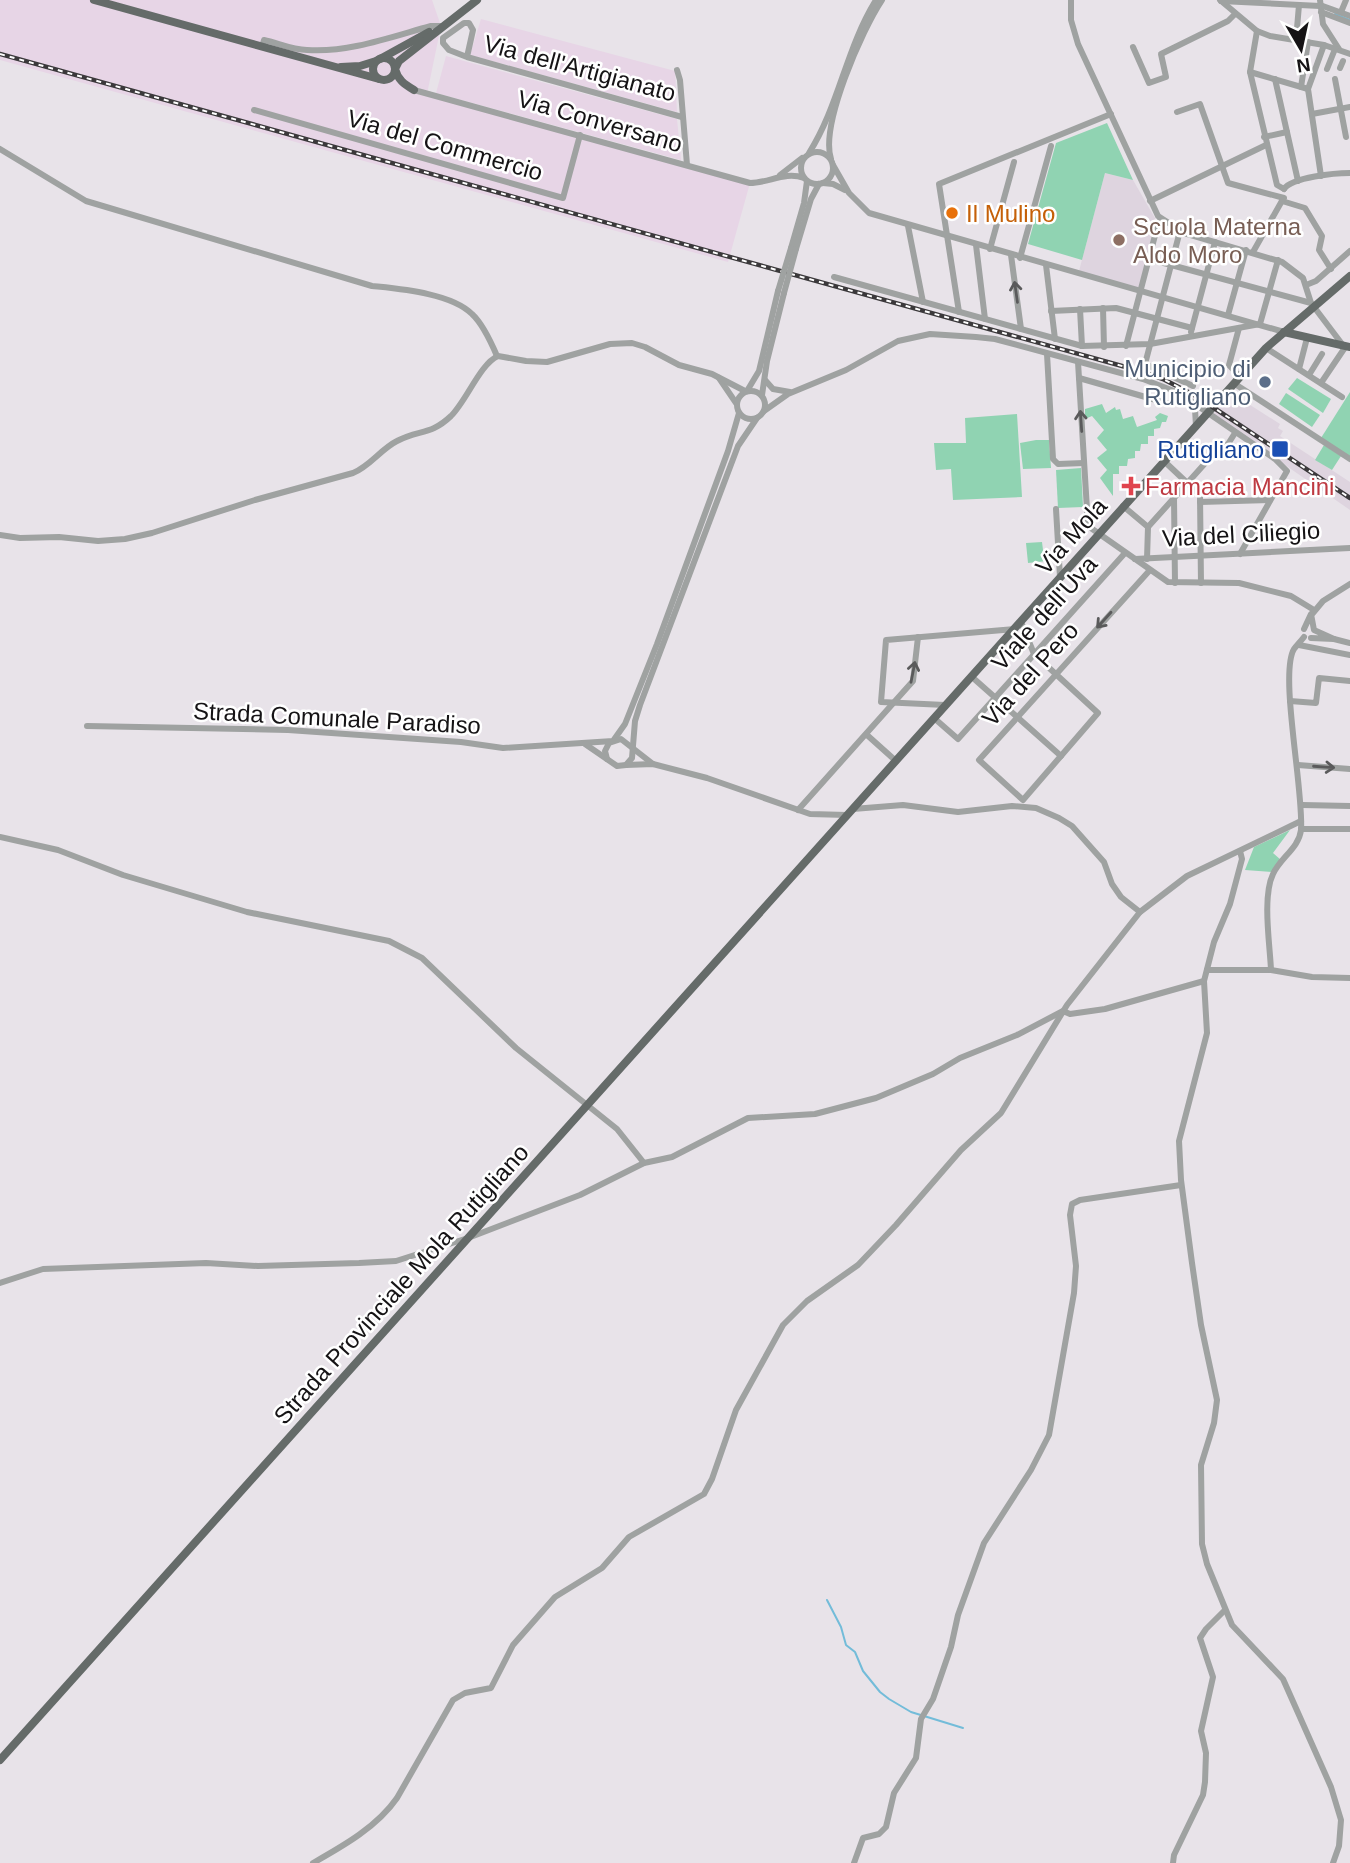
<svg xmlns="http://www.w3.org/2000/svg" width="1350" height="1863" font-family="Arial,sans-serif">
  <rect width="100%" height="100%" fill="#e8e3e9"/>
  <g fill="#ded4df">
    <path d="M 1105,173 L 1133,180 L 1156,220 L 1139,288 L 1079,271 Z"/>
    <path d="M 1184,389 L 1191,390 L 1220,408 L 1233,394 L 1280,424 L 1278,428 L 1283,431 L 1280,436 L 1350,482 L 1350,510 L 1213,415 L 1215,412 L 1189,396 Z"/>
  </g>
  <g fill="#e7d5e6">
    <path d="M 0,0 L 432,0 L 441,26 L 427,94 L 750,183 L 728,262 L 0,60 Z"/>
    <path d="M 481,19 L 675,71 L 677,112 L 470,55 Z"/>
    <path d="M 446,56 L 677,119 L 681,160 L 436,93 Z"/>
  </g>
  <g fill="#90d3b2">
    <path d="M 1107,123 L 1133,180 L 1105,173 L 1082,260 L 1028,244 L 1056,143 Z"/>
    <path d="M 1297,378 L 1331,399 L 1323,413 L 1288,389 Z"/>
    <path d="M 1350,392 L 1350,457 L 1321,438 Z"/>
    <path d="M 1286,393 L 1320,415 L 1312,427 L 1279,404 Z"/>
    <path d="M 1102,404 L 1106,413 L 1115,407 L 1116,410 L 1120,409 L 1123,419 L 1133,416 L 1137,427 L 1157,420 L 1155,417 L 1160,413 L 1168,416 L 1166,422 L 1162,422 L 1160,428 L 1154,429 L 1154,436 L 1148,436 L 1148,444 L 1141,444 L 1140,451 L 1135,451 L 1135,458 L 1128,459 L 1127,466 L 1119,466 L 1119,474 L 1113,474 L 1113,496 L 1100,478 L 1107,470 L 1097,458 L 1107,450 L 1097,438 L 1104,430 L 1092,416 L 1085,419 L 1085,409 Z"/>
    <path d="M 1017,414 L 1022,497 L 953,500 L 951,469 L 936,470 L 934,443 L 966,443 L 965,418 Z"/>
    <path d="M 1036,440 L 1049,440 L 1051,468 L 1023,469 L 1020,443 Z"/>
    <path d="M 1324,445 L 1341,456 L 1332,470 L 1315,460 Z"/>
    <path d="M 1081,468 L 1083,507 L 1058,508 L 1056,470 Z"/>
    <path d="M 1042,542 L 1043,550 L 1047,550 L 1047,561 L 1028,563 L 1026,543 Z"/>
    <path d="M 1290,830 L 1273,853 L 1281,860 L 1272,872 L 1245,870 L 1254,847 Z"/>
  </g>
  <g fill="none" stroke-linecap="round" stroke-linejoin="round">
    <g stroke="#73bcd9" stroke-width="2">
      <path d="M 1335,14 L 1350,20"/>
      <path d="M 827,1600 L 841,1627 L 846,1645 L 855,1652 L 863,1671 L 880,1692 L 889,1699 L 911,1712 L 963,1728"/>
    </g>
    <g stroke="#9fa2a1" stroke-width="6">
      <path d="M 1071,0 L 1071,20 L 1078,44 L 1158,216 L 1184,233 L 1282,262 L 1303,278 L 1311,303"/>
      <path d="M 1220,0 L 1257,31 L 1270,36 L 1324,45 L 1350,54"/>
      <path d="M 1320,0 L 1323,24 L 1339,49"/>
      <path d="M 1221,1 L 1320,6"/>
      <path d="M 1320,5 L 1350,16"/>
      <path d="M 1321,12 L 1350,23"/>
      <path d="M 1341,12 L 1346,0"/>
      <path d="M 1257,31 L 1250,72 L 1277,185 L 1284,189"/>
      <path d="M 1296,40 L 1299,5"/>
      <path d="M 262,47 L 264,40 C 278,43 292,50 307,50 C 348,53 391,37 431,26 L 441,26"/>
      <path d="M 1133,47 L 1149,83 L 1166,77 L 1161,54 L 1228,21 L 1235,14"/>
      <path d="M 467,57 L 473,30 L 469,23 L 464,23 L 443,38 L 443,43 L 449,50 L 467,57 L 682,117"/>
      <path d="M 1340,68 L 1343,61"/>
      <path d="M 1327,69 L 1335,49"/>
      <path d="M 677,70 L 680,80 L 687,165"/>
      <path d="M 1250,72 L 1308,89"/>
      <path d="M 1275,79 L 1298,181"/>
      <path d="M 1335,79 L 1346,137"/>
      <path d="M 1301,87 L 1308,42"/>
      <path d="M 414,90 L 750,183 C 769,183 785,171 804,178"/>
      <path d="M 254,110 L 563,198 L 580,135"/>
      <path d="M 1177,112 L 1200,104 L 1228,183 L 1284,198"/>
      <path d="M 1312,114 L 1350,107"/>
      <path d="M 1264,137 L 1287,132"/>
      <path d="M 0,149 L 86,201 L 372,286 C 400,289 451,293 472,314 C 483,324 491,342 497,356"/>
      <circle cx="817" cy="168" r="16"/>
      <path d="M 809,153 C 839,106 846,48 876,0"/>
      <path d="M 831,159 C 820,125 862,30 882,0"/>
      <path d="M 833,165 L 849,193 L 869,213 L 1284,332"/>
      <path d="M 780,175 L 802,158"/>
      <path d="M 1321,176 L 1308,89 L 1324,45"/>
      <path d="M 823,183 L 833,184 L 845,190"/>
      <path d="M 1284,189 C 1292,177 1336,173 1350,173"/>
      <path d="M 1150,201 L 1266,145"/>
      <path d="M 1282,201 L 1305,208 L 1322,236 L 1319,250 L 1331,269"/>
      <path d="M 908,226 L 923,302"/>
      <path d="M 1180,231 L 1145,364 L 1193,386"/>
      <path d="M 976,245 L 985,319"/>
      <path d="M 791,248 L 804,203 L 807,181"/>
      <path d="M 796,249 L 811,199 L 819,184"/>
      <path d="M 990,249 L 1014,162"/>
      <path d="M 1253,252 L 1283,199"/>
      <path d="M 1011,255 L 1021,329"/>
      <path d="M 1020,258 L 1051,146"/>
      <path d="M 1149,259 L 1311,303 L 1342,344"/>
      <path d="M 1046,265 L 1055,339"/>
      <path d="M 834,277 L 1082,346 L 1150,344 L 1260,324 L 1278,260"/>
      <path d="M 1306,285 L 1316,281 L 1350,251"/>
      <path d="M 1103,308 L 1104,347"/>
      <path d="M 1080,309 L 1082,346"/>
      <path d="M 1051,311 L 1116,308 L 1192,328"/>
      <path d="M 959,312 L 939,184 L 1111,114"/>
      <path d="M 1228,315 L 1246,250"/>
      <path d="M 1239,328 L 1229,365 L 1240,377"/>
      <path d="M 1191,332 L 1215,242"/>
      <path d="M 1126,346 L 1158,224 L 1161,219"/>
      <path d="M 1266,348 L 1342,397"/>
      <path d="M 1047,354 L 1053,459 L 1058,464 L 1084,463"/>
      <path d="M 1078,362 L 1088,526 L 1168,582 L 1239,583 L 1291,596 L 1314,610"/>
      <path d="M 1299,369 L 1307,338"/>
      <path d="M 1309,375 L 1322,354"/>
      <path d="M 719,378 L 736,403"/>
      <path d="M 1079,378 L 1170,404"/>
      <path d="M 765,380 L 773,389 L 790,392"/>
      <path d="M 1321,383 L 1346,346"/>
      <path d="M 1235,384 L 1350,459"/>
      <circle cx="751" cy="405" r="14"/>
      <path d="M 747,391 L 759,371 L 778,291"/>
      <path d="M 762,395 L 767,361 L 784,293"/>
      <path d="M 1190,400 L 1195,409 L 1196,426"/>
      <path d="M 764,411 L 788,394 L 846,370 L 898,341 L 930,334 L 976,337 L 995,339 L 1143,379 L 1179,393 L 1275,459 L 1287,471 L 1240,554"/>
      <path d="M 1164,461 L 1200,495 L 1201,583"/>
      <path d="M 1174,498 L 1175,583"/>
      <path d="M 1200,502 L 1270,500"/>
      <path d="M 1123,506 L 1148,527 L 1147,559"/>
      <path d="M 1056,509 L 1060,577"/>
      <path d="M 1148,527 L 1208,460 L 1228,444 L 1235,433"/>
      <path d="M 0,535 L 20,538 L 59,537 L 98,541 L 125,539 L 152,533 L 255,500 L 353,473 C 370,466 381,449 397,441 C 419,429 430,436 451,416 C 467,400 480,364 498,356 L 526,361 L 547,362 L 610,344 L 632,343 L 645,347 L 679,365 L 712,374 L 745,391"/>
      <path d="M 1135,559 L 1350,548"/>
      <path d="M 1313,613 L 1323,601 L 1350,584"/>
      <path d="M 1021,622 L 1034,654 L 1098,713 L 1023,800 L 979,760 L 1150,570"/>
      <path d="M 1304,629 L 1311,614 L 1314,630 L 1334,639 L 1311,638"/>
      <path d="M 1334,639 L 1350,643"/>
      <path d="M 1299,645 L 1350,655"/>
      <path d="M 972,677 L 1061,756"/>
      <path d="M 1290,701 L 1316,703 L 1319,678 L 1350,681"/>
      <path d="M 945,705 L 881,702 L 886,640 L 1015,629"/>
      <path d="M 934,718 L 958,739 L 1125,553"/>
      <path d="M 87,726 L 288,730 L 461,742 L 503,748 L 613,741 L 625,724 L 657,644 L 728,451 L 739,413"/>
      <path d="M 867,735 L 896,761"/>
      <path d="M 585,744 L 617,766 L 626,765 L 632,758 L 635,721 L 640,705 L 738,446 L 757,418"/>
      <path d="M 607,759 L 605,751 L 609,743 L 621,739 L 653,764"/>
      <path d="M 626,765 L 653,764 L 707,778 L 810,814 L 847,815"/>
      <path d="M 1298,765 L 1350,769"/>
      <path d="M 1302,805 L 1350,806"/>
      <path d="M 853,809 L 903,805 L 958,812 L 1012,806 L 1036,808 L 1059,818 L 1072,826 L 1104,862 L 1112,884 L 1121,897 L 1140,912"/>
      <path d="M 798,810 L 913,681 L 918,637"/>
      <path d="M 1301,829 L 1350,829"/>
      <path d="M 0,837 L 58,850 L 123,875 L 247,912 L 389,941 L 422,958 L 516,1048 L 617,1129 L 644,1163"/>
      <path d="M 1240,851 L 1242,859 L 1230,904 L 1214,942 L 1204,981 L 1207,1033 L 1179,1141 L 1181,1180 L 1192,1263 L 1201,1325 L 1217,1400 L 1214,1423 L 1201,1465 L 1202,1544 L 1207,1564 L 1232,1625 L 1283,1679 L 1331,1787 L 1341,1820 L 1339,1846 L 1333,1863"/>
      <path d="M 1207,970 L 1271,970 L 1312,977 L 1350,978"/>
      <path d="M 1271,970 C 1270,945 1262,897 1273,874 C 1280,858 1299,848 1301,830 C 1304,791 1279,674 1294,649 C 1297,645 1301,641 1304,637"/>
      <path d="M 0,1283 L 43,1269 L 206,1263 L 258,1266 L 359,1263 L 396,1261 L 468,1238 L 580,1195 L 644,1163 L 672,1157 L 748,1118 L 815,1114 L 876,1098 L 933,1074 L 960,1058 L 1017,1035 L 1063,1011 L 1070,1014 L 1105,1009 L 1204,981"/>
      <path d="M 313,1863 C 343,1846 377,1827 397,1798 L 453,1700 L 465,1693 L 491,1688 L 513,1645 L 555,1597 L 602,1568 L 629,1537 L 704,1494 L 712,1479 L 736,1410 L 783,1325 L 807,1301 L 858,1265 L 896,1225 L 961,1150 L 1001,1113 L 1067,1005 L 1140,912 L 1187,876 L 1301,821"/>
      <path d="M 854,1863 L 863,1838 L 879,1834 L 886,1827 L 894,1793 L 916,1758 L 921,1719 L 933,1699 L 951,1647 L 958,1615 L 984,1543 L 1031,1470 L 1049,1435 L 1074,1293 L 1076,1266 L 1070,1215 L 1072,1204 L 1080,1200 L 1181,1185"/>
      <path d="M 1173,1863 L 1174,1855 L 1203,1795 L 1205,1782 L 1206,1753 L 1201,1731 L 1213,1677 L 1200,1638 L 1206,1629 L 1225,1610"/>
    </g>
    <g stroke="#656b69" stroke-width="8">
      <path d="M 94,0 L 379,79"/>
      <circle cx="384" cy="69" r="11"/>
      <path d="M 380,59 L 429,32"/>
      <path d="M 341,67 L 360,66 L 376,61"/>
      <path d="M 414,90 C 404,84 398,80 395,69 L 399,61 L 477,0"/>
      <path d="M 1284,332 L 1350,347"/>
      <path d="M 0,1760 L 1266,348 L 1350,276"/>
    </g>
    <defs>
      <path id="rail" d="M 0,54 L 1140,371 L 1163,379 L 1196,396 L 1350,498"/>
    </defs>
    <use href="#rail" stroke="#3b393b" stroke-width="4.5"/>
    <use href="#rail" stroke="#fff" stroke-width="2" stroke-dasharray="5" stroke-linecap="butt"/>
    <g stroke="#9fa2a1" stroke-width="6">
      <path d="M 778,291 L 791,248"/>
      <path d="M 784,293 L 796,249"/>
    </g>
  </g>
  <defs><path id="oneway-shaft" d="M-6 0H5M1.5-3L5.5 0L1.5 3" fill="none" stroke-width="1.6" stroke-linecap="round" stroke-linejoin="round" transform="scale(1.75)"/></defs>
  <g stroke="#5a5a5b">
    <use href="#oneway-shaft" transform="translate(1016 292) rotate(-98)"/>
    <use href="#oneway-shaft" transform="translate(1081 421) rotate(-94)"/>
    <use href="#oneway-shaft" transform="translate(1104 620) rotate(132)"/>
    <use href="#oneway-shaft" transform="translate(913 672) rotate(-79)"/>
    <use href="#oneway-shaft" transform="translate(1324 767) rotate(4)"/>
  </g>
  <circle fill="#e8710a" stroke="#fff" stroke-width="2.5" cx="952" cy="213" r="7"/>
  <circle fill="#8d6e63" stroke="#fff" stroke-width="2.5" cx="1119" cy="240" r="7"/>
  <circle fill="#5c6f8a" stroke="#fff" stroke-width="2.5" cx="1265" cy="382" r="7"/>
  <rect fill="#1a4fb4" stroke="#fff" stroke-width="2.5" x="1271" y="440" width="18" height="18" rx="3.5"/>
  <path fill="#e0444e" stroke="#fff" stroke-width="2.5" d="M1127.5 475.5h7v7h7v7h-7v7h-7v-7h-7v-7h7z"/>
  <g text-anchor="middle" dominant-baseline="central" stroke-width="5" stroke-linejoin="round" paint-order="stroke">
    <g font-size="24" fill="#151315" stroke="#fff">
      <text transform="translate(580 68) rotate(15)">Via dell'Artigianato</text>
      <text transform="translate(600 121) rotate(16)">Via Conversano</text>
      <text transform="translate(445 145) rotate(16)">Via del Commercio</text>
      <text transform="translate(1241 534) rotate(-3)">Via del Ciliegio</text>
      <text transform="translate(1071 536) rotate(-48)">Via Mola</text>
      <text transform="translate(1044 613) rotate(-48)">Viale dell'Uva</text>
      <text transform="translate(1030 674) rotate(-48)">Via del Pero</text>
      <text transform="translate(337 718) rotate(3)">Strada Comunale Paradiso</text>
      <text transform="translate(401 1284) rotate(-48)">Strada Provinciale Mola Rutigliano</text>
    </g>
    <g font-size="24" fill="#c56008" stroke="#fff" text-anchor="start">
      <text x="966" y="213">Il Mulino</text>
    </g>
    <g font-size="24" fill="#785e54" stroke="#fff" text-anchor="start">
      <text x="1133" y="226">Scuola Materna<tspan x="1133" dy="28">Aldo Moro</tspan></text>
    </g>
    <g font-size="24" fill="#4e5e75" stroke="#fff" text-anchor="end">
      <text x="1251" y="368">Municipio di<tspan x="1251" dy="28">Rutigliano</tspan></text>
    </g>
    <g font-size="24" fill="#164399" stroke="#fff" text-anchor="end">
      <text x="1264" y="449">Rutigliano</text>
    </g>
    <g font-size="24" fill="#be3a42" stroke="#fff" text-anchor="start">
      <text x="1145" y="486">Farmacia Mancini</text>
    </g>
  </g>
  <g transform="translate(1301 49) rotate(171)" stroke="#ffffff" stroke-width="5" paint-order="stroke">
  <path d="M0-5L12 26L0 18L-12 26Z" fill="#151315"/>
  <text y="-10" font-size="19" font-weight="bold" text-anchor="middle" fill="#151315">N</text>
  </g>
</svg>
